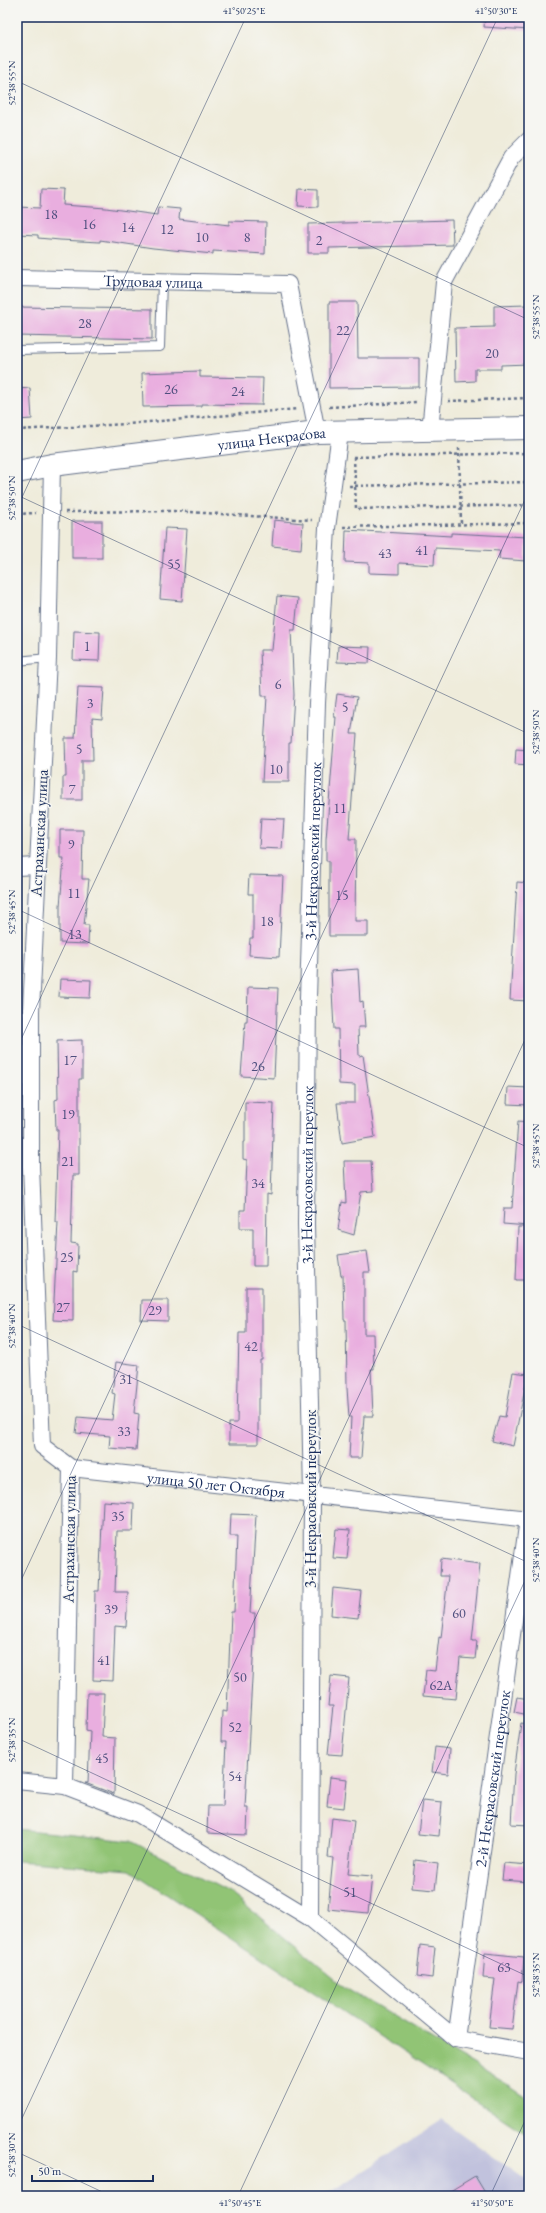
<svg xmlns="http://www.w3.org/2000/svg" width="546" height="2213" font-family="'EB Garamond',serif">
  <rect width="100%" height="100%" fill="#f6f6f2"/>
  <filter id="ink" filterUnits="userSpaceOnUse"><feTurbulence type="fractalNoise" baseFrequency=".025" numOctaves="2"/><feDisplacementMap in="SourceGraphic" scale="8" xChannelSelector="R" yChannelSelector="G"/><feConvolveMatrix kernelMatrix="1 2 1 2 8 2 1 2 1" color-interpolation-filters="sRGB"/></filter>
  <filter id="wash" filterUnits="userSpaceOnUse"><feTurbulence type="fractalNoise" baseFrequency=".012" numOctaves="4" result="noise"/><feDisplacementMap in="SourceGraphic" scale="16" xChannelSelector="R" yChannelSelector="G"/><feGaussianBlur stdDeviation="0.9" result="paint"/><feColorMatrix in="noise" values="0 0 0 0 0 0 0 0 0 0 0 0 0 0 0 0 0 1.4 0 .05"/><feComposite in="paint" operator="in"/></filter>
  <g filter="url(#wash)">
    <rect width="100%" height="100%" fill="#efecdb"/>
    <path fill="#c1c2dd" d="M 442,2120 L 529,2182 L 529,2196 L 324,2196 Z"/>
    <path fill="#91c475" stroke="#567a6a" d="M 17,1829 L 131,1841 L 229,1892 L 347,1989 L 505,2083 L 529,2099 L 529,2136 L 130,1870 L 17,1861 Z"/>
    <g id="blocks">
      <g fill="#e9aedf">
        <path d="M 485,17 L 529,17 L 529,30 L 484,27 Z"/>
        <path d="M 41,189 L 64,190 L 63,205 L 106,208 L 157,215 L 158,207 L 180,209 L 179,219 L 229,225 L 229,221 L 266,222 L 265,254 L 213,251 L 213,254 L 153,248 L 100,240 L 100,242 L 60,240 L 38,238 L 38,235 L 17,234 L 17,207 L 40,208 Z"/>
        <path d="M 299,189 L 318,190 L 318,207 L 298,206 Z"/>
        <path d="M 452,220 L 453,245 L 329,248 L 329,253 L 308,253 L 308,224 Z"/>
        <path d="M 329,302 L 357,302 L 358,358 L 419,358 L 419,387 L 329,388 Z"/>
        <path d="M 527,305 L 529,364 L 501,365 L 501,369 L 475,369 L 475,381 L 456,382 L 455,328 L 494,327 L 494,306 Z"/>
        <path d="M 17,307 L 152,309 L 152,339 L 17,336 Z"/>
        <path d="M 200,371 L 200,377 L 263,378 L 262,405 L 201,404 L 201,406 L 143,407 L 142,373 Z"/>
        <path d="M 30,388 L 32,419 L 17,420 L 17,389 Z"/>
        <path d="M 274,520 L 303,523 L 301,549 L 272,546 Z"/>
        <rect x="72" y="521" width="30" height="37"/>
        <path d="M 165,528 L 187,529 L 182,601 L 160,599 Z"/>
        <path d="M 346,530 L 451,536 L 451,533 L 527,537 L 526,561 L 499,559 L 500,551 L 435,548 L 434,565 L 399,563 L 399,574 L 369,573 L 369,563 L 345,562 Z"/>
        <path d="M 277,596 L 298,598 L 295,630 L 291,630 L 294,695 L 291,743 L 289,743 L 289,782 L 262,782 L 267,696 L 262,696 L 260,650 L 272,650 Z"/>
        <path d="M 74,631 L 100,632 L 99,661 L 73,660 Z"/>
        <path d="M 338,646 L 370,647 L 369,663 L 337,662 Z"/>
        <path d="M 78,687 L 104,688 L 102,719 L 92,718 L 93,760 L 82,760 L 82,800 L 63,800 L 63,777 L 66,777 L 65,738 L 75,738 Z"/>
        <path d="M 337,694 L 357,697 L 351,734 L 357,734 L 349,839 L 356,839 L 355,921 L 368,921 L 368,936 L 329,936 L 329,861 L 326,861 L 326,839 L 336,717 L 334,717 Z"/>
        <path d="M 516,749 L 529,750 L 529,765 L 515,764 Z"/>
        <path d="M 261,818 L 284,819 L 282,849 L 259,848 Z"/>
        <path d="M 60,830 L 83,830 L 82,879 L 89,879 L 84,925 L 89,925 L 88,944 L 60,943 L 60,906 L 64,858 L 60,858 Z"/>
        <path d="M 249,875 L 283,876 L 279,957 L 249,955 L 250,938 L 253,938 L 253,894 L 248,894 Z"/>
        <path d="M 517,882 L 529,883 L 529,1001 L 510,1000 Z"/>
        <path d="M 358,969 L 360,1002 L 363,1001 L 365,1027 L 358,1027 L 359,1056 L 363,1055 L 375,1137 L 342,1143 L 337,1103 L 355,1103 L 355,1085 L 339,1084 L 338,1029 L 334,1029 L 331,971 Z"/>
        <path d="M 60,979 L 91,980 L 90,998 L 59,997 Z"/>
        <path d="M 248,987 L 278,988 L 274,1078 L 241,1076 L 245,1021 L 247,1021 Z"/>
        <path d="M 82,1040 L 82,1079 L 79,1079 L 79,1175 L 73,1175 L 71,1243 L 78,1244 L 77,1272 L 73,1271 L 73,1321 L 53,1320 L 58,1222 L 55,1222 L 58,1130 L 56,1130 L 55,1100 L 58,1099 L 57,1041 Z"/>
        <path d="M 508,1087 L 529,1088 L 529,1105 L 507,1104 Z"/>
        <path d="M 245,1102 L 274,1103 L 271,1195 L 267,1194 L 266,1266 L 253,1266 L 253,1228 L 240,1228 L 240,1210 L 245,1210 L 247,1160 L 243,1159 L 243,1142 L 245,1142 Z"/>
        <path d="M 518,1121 L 529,1122 L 529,1226 L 503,1224 L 504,1208 L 512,1208 Z"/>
        <path d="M 344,1161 L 371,1161 L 373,1191 L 361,1192 L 354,1235 L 338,1230 L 342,1202 L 346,1203 Z"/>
        <path d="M 518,1227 L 529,1227 L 529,1280 L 516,1280 Z"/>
        <path d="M 367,1251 L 370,1272 L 364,1272 L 364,1334 L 373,1334 L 374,1369 L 371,1369 L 373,1416 L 364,1416 L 361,1458 L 349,1458 L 351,1417 L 349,1417 L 347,1388 L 346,1320 L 344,1320 L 343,1275 L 341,1276 L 338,1255 Z"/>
        <path d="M 246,1287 L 262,1287 L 262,1360 L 260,1360 L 260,1399 L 258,1399 L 258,1444 L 229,1444 L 229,1423 L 237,1423 L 239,1333 L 246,1333 Z"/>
        <path d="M 142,1300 L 168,1300 L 168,1321 L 141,1320 Z"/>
        <path d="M 116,1362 L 139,1365 L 134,1413 L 139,1414 L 136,1450 L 109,1448 L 110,1436 L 76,1433 L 78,1417 L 112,1420 L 115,1394 L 112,1393 Z"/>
        <path d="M 513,1372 L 528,1374 L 513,1446 L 492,1441 L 499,1416 L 505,1417 Z"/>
        <path d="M 103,1501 L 134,1503 L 133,1531 L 117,1531 L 115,1592 L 128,1592 L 126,1627 L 115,1626 L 113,1681 L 93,1680 L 95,1591 L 99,1591 Z"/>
        <path d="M 231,1514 L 256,1515 L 250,1613 L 255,1613 L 254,1642 L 245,1807 L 248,1807 L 247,1835 L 207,1833 L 208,1806 L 223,1806 L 226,1742 L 221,1742 L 222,1711 L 227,1712 L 231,1612 L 234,1612 L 237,1536 L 230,1536 Z"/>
        <path d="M 336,1529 L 350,1530 L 347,1559 L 333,1558 Z"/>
        <path d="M 441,1559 L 480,1564 L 472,1641 L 477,1641 L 475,1659 L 460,1658 L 456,1699 L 423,1696 L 426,1670 L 435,1671 L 439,1637 L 441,1638 L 448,1576 L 440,1576 Z"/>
        <path d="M 333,1588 L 361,1591 L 358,1618 L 331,1615 Z"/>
        <path d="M 331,1676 L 349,1678 L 342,1755 L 328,1754 L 333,1706 L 328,1706 Z"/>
        <path d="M 87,1693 L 104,1693 L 102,1737 L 115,1738 L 114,1794 L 85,1783 L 88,1783 L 90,1731 L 86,1730 Z"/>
        <path d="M 517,1697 L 529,1699 L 529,1715 L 514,1712 Z"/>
        <path d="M 521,1723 L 529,1724 L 529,1825 L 511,1824 L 514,1774 Z"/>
        <path d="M 435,1747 L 450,1749 L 448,1774 L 432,1772 Z"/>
        <path d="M 330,1777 L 347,1779 L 344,1808 L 327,1806 Z"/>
        <path d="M 422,1800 L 442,1802 L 439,1836 L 418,1834 Z"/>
        <path d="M 332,1818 L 354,1821 L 348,1874 L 372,1876 L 368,1913 L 328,1909 L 333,1858 L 328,1857 Z"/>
        <path d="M 415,1860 L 438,1863 L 435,1890 L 412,1888 Z"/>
        <path d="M 504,1863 L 529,1865 L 529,1882 L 502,1880 Z"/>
        <path d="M 420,1945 L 435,1947 L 432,1978 L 417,1976 Z"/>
        <path d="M 485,1953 L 524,1957 L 522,1982 L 518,1981 L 512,2029 L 489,2027 L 495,1979 L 483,1978 Z"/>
        <path d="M 475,2176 L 487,2196 L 442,2196 Z"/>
      </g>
    </g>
  </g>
  <g filter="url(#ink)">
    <use href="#blocks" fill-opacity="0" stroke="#65718a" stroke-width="1"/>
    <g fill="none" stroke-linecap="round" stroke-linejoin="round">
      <defs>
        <g id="lane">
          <path d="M 17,350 L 160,347 L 162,280"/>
          <path d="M 17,661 L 48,658"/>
        </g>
        <g id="street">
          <path id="s1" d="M 17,278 L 288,284 L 317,432"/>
          <path d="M 430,431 L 444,282 L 511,158 L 529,140"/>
          <path d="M 52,465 L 48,658 L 31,1011 L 31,1166 L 42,1446 L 71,1468 L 65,1786"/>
          <path d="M 17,867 L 37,866"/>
          <path id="s2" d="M 71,1468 L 529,1519"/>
          <path d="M 17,1781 L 65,1786 L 138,1814 L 310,1918 L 456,2039 L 529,2052"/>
          <path id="s3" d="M 310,1918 L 312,1493 L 306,1224 L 308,998 L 317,703 L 327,528 L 340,433"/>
          <path id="s4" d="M 456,2039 L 528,1519"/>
        </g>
        <g id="secondary">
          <path id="s5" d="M 17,472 L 52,465 L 317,432 L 529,428"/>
        </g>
      </defs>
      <use href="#lane" stroke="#65718a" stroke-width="10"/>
      <use href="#street" stroke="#65718a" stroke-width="18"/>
      <use href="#secondary" stroke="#65718a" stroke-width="24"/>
      <g stroke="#65718a" stroke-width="2.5" stroke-dasharray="3 3" stroke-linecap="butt">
        <path d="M 448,401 L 529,398"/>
        <path d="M 329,407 L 418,402"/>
        <path d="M 17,430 L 127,424 L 298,409"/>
        <path d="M 459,448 L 461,524"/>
        <path d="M 353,457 L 529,453"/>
        <path d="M 354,457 L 356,509 L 529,505"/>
        <path d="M 349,486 L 529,482"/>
        <path d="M 65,512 L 174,511 L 312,520"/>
        <path d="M 17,514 L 36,513"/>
        <path d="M 343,527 L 529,523"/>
      </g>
      <use href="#lane" stroke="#fff" stroke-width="8"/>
      <use href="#street" stroke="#fff" stroke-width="16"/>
      <use href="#secondary" stroke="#fff" stroke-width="22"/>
    </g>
  </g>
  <path fill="none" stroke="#1b2f5e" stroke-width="1" stroke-opacity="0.45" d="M 17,81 L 529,320M 17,495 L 529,734M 17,508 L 246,17M 17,909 L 529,1148M 17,1048 L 498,17M 17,1324 L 529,1563M 17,1589 L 529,491M 17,1738 L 529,1977M 17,2129 L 529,1031M 17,2152 L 111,2196M 238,2196 L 529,1572M 490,2196 L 529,2112"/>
  <g text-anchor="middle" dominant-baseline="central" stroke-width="3" stroke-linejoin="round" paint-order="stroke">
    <g font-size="14" fill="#4e4f7e">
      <text x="51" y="214">18</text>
      <text x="89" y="224">16</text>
      <text x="128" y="227">14</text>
      <text x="167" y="229">12</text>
      <text x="202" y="237">10</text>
      <text x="247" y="237">8</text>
      <text x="319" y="240">2</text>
      <text x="85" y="323">28</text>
      <text x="343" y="330">22</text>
      <text x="492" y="353">20</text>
      <text x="171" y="389">26</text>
      <text x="238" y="391">24</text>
      <text x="422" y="550">41</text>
      <text x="385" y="553">43</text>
      <text x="174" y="564">55</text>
      <text x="87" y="646">1</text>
      <text x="278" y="684">6</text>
      <text x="90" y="703">3</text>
      <text x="345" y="707">5</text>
      <text x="79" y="749">5</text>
      <text x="276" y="769">10</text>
      <text x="72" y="789">7</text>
      <text x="340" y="808">11</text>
      <text x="71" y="844">9</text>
      <text x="74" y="893">11</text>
      <text x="342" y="895">15</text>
      <text x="267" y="921">18</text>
      <text x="75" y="934">13</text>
      <text x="70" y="1060">17</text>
      <text x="258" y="1066">26</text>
      <text x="68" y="1114">19</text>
      <text x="68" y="1161">21</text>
      <text x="258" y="1183">34</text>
      <text x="67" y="1257">25</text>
      <text x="63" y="1307">27</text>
      <text x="155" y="1310">29</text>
      <text x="251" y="1346">42</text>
      <text x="126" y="1379">31</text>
      <text x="124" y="1431">33</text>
      <text x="118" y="1516">35</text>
      <text x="111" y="1609">39</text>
      <text x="459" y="1613">60</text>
      <text x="104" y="1660">41</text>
      <text x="240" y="1677">50</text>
      <text x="441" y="1685">62А</text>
      <text x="235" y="1727">52</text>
      <text x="102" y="1758">45</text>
      <text x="235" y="1776">54</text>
      <text x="350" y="1892">51</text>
      <text x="504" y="1967">63</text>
    </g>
    <g font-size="16" fill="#1b2f5e" stroke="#f6f6f2">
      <text stroke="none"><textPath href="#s1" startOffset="136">Трудовая улица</textPath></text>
      <text stroke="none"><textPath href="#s5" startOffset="257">улица Некрасова</textPath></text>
      <text transform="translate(39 833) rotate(-87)">Астраханская улица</text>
      <text stroke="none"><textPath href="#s3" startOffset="1067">3-й Некрасовский переулок</textPath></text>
      <text stroke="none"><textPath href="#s3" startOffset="743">3-й Некрасовский переулок</textPath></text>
      <text stroke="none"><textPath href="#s2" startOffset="146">улица 50 лет Октября</textPath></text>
      <text transform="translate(310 1499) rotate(-90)">3-й Некрасовский переулок</text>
      <text transform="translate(69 1539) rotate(-89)">Астраханская улица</text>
      <text stroke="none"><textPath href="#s4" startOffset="263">2-й Некрасовский переулок</textPath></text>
    </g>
  </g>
  <rect width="546" height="2213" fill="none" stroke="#f6f6f2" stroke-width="44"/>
  <path d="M32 2175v6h121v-6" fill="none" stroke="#1b2f5e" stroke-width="2"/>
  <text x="38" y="2175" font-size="12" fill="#1b2f5e" stroke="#f6f6f2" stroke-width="3" paint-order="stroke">50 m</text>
  <rect x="22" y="22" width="502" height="2169" fill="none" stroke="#1b2f5e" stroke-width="1.5"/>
  <g font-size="10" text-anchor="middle" fill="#1b2f5e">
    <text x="244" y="14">41°50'25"E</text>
    <text x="496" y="14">41°50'30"E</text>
    <text transform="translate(11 83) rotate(-90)" y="4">52°38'55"N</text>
    <text transform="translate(535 317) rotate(-90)" y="4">52°38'55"N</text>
    <text transform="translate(11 498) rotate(-90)" y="4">52°38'50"N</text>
    <text transform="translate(535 732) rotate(-90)" y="4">52°38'50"N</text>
    <text transform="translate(11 912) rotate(-90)" y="4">52°38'45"N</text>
    <text transform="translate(535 1146) rotate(-90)" y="4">52°38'45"N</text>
    <text transform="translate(11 1326) rotate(-90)" y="4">52°38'40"N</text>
    <text transform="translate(535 1560) rotate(-90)" y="4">52°38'40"N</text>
    <text transform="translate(11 1740) rotate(-90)" y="4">52°38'35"N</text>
    <text transform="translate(535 1975) rotate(-90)" y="4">52°38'35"N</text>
    <text transform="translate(11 2155) rotate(-90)" y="4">52°38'30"N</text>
    <text x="240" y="2206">41°50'45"E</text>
    <text x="492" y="2206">41°50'50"E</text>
  </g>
</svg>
